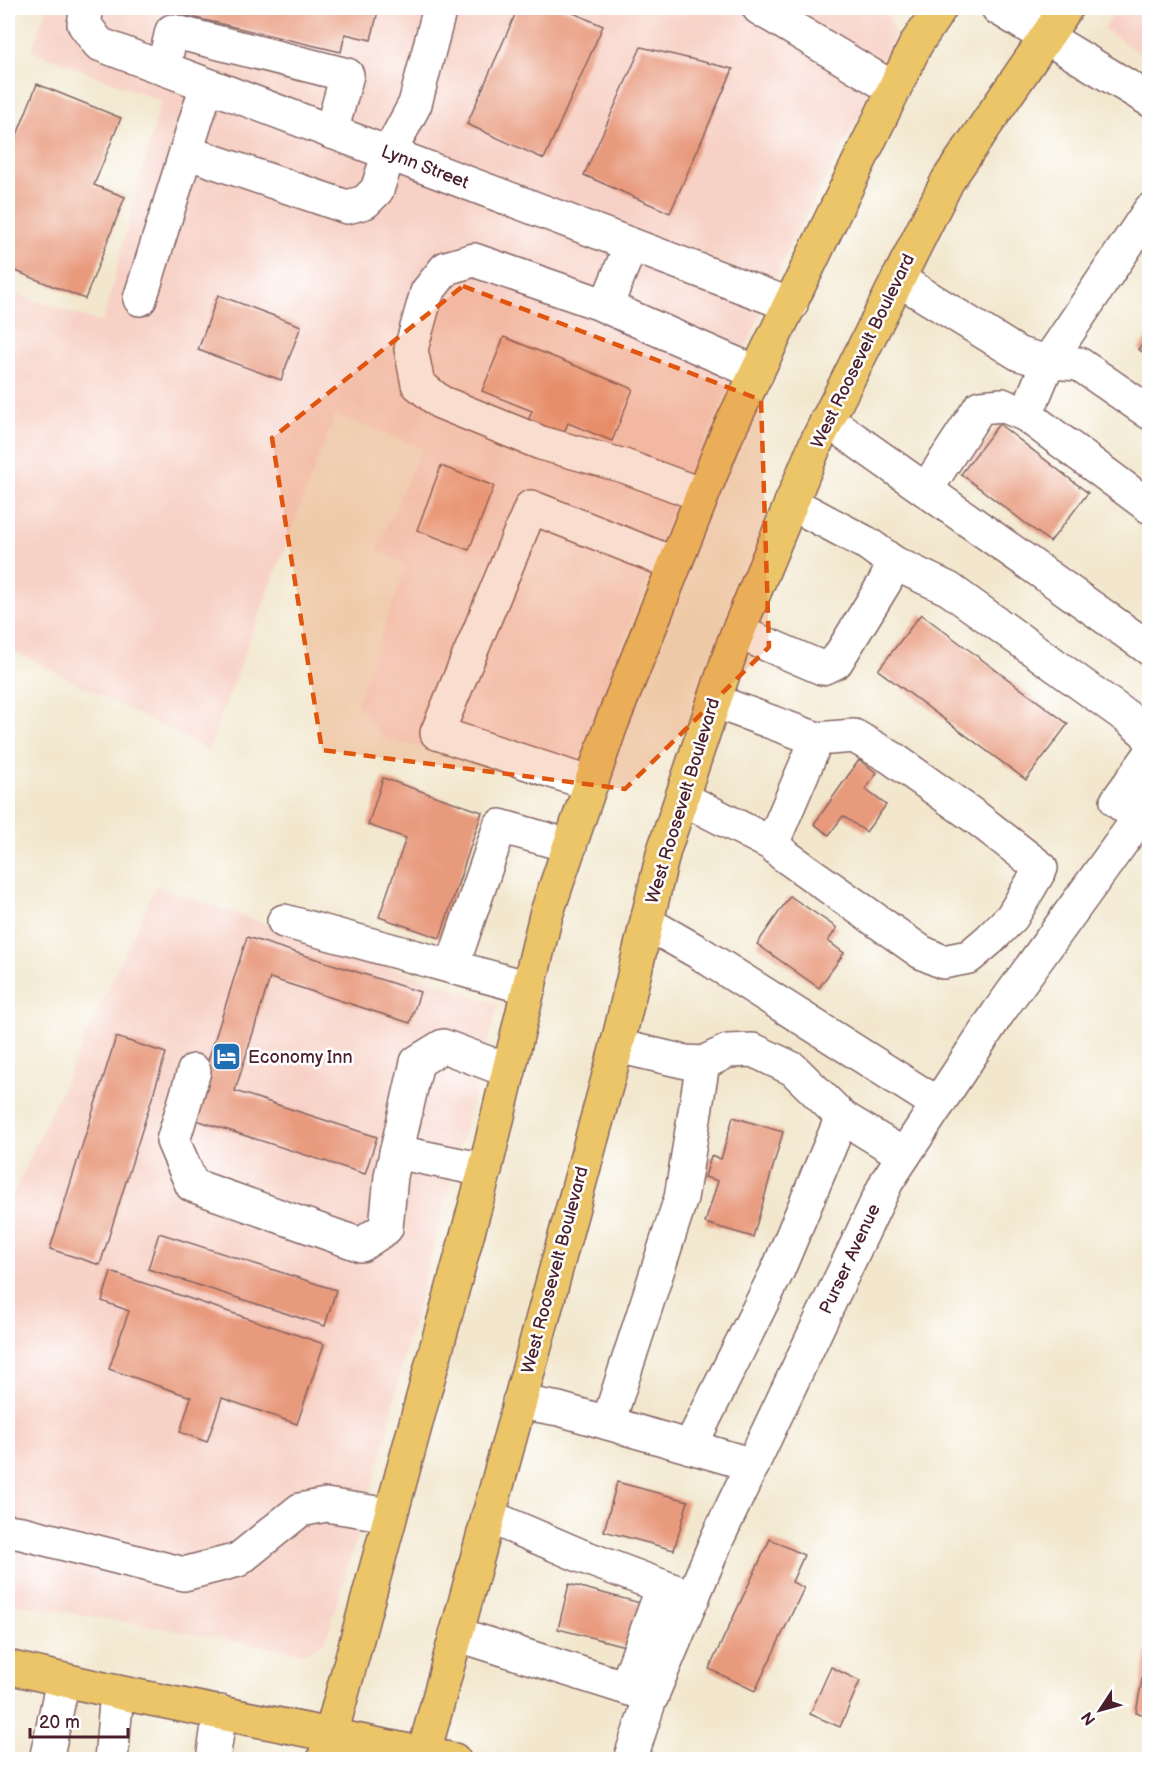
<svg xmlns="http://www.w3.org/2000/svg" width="1157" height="1767" font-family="'Balsamiq Sans',sans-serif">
  <rect width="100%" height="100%" fill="#fff"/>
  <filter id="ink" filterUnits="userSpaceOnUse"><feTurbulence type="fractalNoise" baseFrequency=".0167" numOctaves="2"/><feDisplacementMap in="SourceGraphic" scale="12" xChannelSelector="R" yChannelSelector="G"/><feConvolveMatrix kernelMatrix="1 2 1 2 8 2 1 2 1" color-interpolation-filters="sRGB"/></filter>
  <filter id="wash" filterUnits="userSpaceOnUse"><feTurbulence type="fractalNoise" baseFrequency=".008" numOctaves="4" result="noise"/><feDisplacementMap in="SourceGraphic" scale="24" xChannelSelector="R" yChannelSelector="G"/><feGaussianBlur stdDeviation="1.35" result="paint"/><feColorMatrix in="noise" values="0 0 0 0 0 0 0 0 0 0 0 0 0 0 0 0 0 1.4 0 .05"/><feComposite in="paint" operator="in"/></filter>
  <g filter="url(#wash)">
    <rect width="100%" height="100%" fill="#f2e7cd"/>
    <g fill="#f7d1c6">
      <path d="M 47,8 L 885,8 L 898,42 L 790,245 L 712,426 L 669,518 L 569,786 L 384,738 L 356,705 L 406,566 L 377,549 L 422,448 L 335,415 L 208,750 L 8,648 L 8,291 L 102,323 L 161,101 L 31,50 Z"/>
      <path d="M 1117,8 L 1149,8 L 1149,60 L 1104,29 Z"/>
      <path d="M 156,886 L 498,1004 L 402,1364 L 386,1440 L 326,1640 L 305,1653 L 8,1602 L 8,1205 Z"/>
    </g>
    <g id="blocks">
      <g fill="#e89a7d">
        <path d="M 176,8 L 364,8 L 378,11 L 371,40 L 345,34 L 341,52 L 175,13 Z"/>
        <path d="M 518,8 L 562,8 L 603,26 L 544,159 L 467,124 Z"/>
        <path d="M 641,47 L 733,69 L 670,213 L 584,175 Z"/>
        <path d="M 37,84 L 121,118 L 94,185 L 125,197 L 85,299 L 8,268 L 8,158 Z"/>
        <path d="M 218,295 L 301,326 L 281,380 L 198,350 Z"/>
        <path d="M 1150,334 L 1150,357 L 1138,349 Z"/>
        <path d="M 504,337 L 633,389 L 612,441 L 568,423 L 560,443 L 525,428 L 532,411 L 482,391 Z"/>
        <path d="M 999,424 L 1088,493 L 1050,542 L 961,474 Z"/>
        <path d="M 441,466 L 494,486 L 469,550 L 417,530 Z"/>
        <path d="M 921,614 L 1068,724 L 1026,780 L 878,670 Z"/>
        <path d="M 859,760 L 877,773 L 865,789 L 886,805 L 866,832 L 843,816 L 829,835 L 814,824 Z"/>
        <path d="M 383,778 L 482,812 L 440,938 L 379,917 L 406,838 L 368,825 Z"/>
        <path d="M 790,896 L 837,928 L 828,941 L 844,953 L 819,988 L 757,944 Z"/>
        <path d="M 247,937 L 420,992 L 410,1023 L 270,978 L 235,1091 L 377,1137 L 365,1174 L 190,1118 Z"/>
        <path d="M 116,1037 L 166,1053 L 100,1265 L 50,1249 Z"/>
        <path d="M 733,1117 L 783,1132 L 753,1237 L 705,1223 L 718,1181 L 705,1177 L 711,1156 L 721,1159 Z"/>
        <path d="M 159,1233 L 336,1290 L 325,1326 L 148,1269 Z"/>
        <path d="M 111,1272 L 324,1344 L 297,1424 L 222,1398 L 207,1442 L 180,1432 L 191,1397 L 109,1369 L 129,1311 L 102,1301 Z"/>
        <path d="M 617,1482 L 688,1501 L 674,1550 L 604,1531 Z"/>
        <path d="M 770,1539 L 804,1555 L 792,1582 L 804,1588 L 755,1691 L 709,1669 Z"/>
        <path d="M 569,1584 L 644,1604 L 633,1648 L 558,1629 Z"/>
        <path d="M 1148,1645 L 1150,1645 L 1150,1715 L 1136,1713 Z"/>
        <path d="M 831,1667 L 860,1681 L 840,1727 L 810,1714 Z"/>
      </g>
    </g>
  </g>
  <g filter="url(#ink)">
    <use href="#blocks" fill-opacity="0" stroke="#856564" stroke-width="1.5"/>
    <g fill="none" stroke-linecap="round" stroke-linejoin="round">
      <defs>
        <g id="minor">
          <path d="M 87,8 L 84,24 L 99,44 L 791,305"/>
          <path d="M 759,8 L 894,89"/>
          <path d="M 998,8 L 1150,100"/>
          <path d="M 163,68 L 172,31 L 347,75 L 331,132"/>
          <path d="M 186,152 L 347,207 L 365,202 L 377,190 L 389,153 L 415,104 L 440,8"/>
          <path d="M 898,279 L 1019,354 L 1048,362 L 1079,364 L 1150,413"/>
          <path d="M 140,299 L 207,85"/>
          <path d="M 606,306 L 631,245"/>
          <path d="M 1026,415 L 1048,362 L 1150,210"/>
          <path d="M 827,420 L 1150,649"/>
          <path d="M 926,490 L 980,407 L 1002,405 L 1026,415 L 1150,507"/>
          <path d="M 702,495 L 624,466 L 541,443 L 440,402 L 418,384 L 411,349 L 427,292 L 446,268 L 474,260 L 598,303 L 757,373"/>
          <path d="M 791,503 L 868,544 L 894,563 L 949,589 L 1127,717 L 1146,733 L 1150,740"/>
          <path d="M 738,632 L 822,668 L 836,662 L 885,582 L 894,563"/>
          <path d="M 591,784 L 437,733 L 531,507 L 675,564"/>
          <path d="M 682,798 L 772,844 L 784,855 L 921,952 L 943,962 L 969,957 L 989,940 L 1012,917 L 1041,868 L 978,819 L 892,758 L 854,736 L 817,739 L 714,701"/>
          <path d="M 1139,818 L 1117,801 L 1150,755"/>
          <path d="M 772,844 L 817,739"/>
          <path d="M 284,921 L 529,988"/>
          <path d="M 647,923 L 698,952 L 938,1104"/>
          <path d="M 452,967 L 500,826 L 570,846"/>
          <path d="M 617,1046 L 686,1062 L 703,1063 L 728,1051 L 753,1050 L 793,1069 L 842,1117 L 778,1270 L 690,1447"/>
          <path d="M 194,1071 L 173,1141 L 192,1185 L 361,1245 L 386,1228 L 391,1176 L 417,1062 L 443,1046 L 509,1071"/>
          <path d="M 842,1117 L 904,1155"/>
          <path d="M 396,1152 L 485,1170"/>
          <path d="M 519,1402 L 559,1409 L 753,1465"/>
          <path d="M 608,1423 L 681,1198 L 703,1063"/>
          <path d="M 488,1516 L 579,1555 L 693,1598"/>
          <path d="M 8,1531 L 22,1533 L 184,1574 L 238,1560 L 300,1510 L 326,1505 L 390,1515"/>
          <path d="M 456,1634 L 652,1696"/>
          <path d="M 626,1687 L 663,1587"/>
          <path d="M 46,1760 L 63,1680"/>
          <path d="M 111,1760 L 117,1692"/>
          <path d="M 213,1760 L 220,1712"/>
          <path d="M 630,1760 L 649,1702 L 717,1539 L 887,1181 L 998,1013 L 1150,803"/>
        </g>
        <path id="major" d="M 8,1667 L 117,1692 L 454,1760"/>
        <g id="highway">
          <path d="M 324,1760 L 485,1170 L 546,915 L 611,725 L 726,436 L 916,44 L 940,8"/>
          <path d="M 422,1760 L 617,1046 L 664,850 L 735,639 L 816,443 L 948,180 L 1066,8"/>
        </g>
      </defs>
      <use href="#minor" stroke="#856564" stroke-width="36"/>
      <use href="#major" stroke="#856564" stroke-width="36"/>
      <use href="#highway" stroke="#856564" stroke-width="36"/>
      <use href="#minor" stroke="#fff" stroke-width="33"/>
      <use href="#major" stroke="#ecc569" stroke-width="33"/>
      <use href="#highway" stroke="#ecc569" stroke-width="33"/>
    </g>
  </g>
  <path fill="#e0560e" fill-opacity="0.2" stroke="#e0560e" stroke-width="4.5" stroke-dasharray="12 8" stroke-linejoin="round" d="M 463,286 L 761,400 L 769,647 L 625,789 L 322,750 L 272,438 Z"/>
  <defs>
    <symbol id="hotel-square" viewBox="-11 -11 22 22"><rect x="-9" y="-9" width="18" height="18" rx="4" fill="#1f6fb2" stroke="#fff"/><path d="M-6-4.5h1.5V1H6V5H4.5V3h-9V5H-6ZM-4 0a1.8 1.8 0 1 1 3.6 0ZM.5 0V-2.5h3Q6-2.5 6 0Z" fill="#fff"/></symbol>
  </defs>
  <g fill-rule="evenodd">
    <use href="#hotel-square" x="210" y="1040" width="33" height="33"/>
  </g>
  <g text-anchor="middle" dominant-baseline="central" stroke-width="5" stroke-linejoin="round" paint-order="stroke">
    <g font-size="18" fill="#4a1f2b" stroke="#fff">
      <text transform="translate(425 167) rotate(21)">Lynn Street</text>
      <text transform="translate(863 351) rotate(-64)">West Roosevelt Boulevard</text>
      <text transform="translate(683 801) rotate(-73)">West Roosevelt Boulevard</text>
      <text transform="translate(850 1259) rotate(-65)">Purser Avenue</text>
      <text transform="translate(555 1270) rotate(-75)">West Roosevelt Boulevard</text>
    </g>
    <g font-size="18" fill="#4a1f2b" stroke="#fff" text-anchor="start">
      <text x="248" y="1057">Economy Inn</text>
    </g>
  </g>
  <rect width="1157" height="1767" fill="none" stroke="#fff" stroke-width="30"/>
  <g transform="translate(1100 1710) rotate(234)" stroke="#ffffff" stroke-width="4.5" paint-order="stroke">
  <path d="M0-4.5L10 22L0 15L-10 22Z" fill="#4a1f2b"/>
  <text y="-9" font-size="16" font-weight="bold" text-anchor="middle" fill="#4a1f2b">N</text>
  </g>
  <path d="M30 1728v9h98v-9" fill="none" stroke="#4a1f2b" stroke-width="3"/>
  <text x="39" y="1728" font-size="18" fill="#4a1f2b" stroke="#ffffff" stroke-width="4.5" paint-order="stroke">20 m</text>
</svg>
